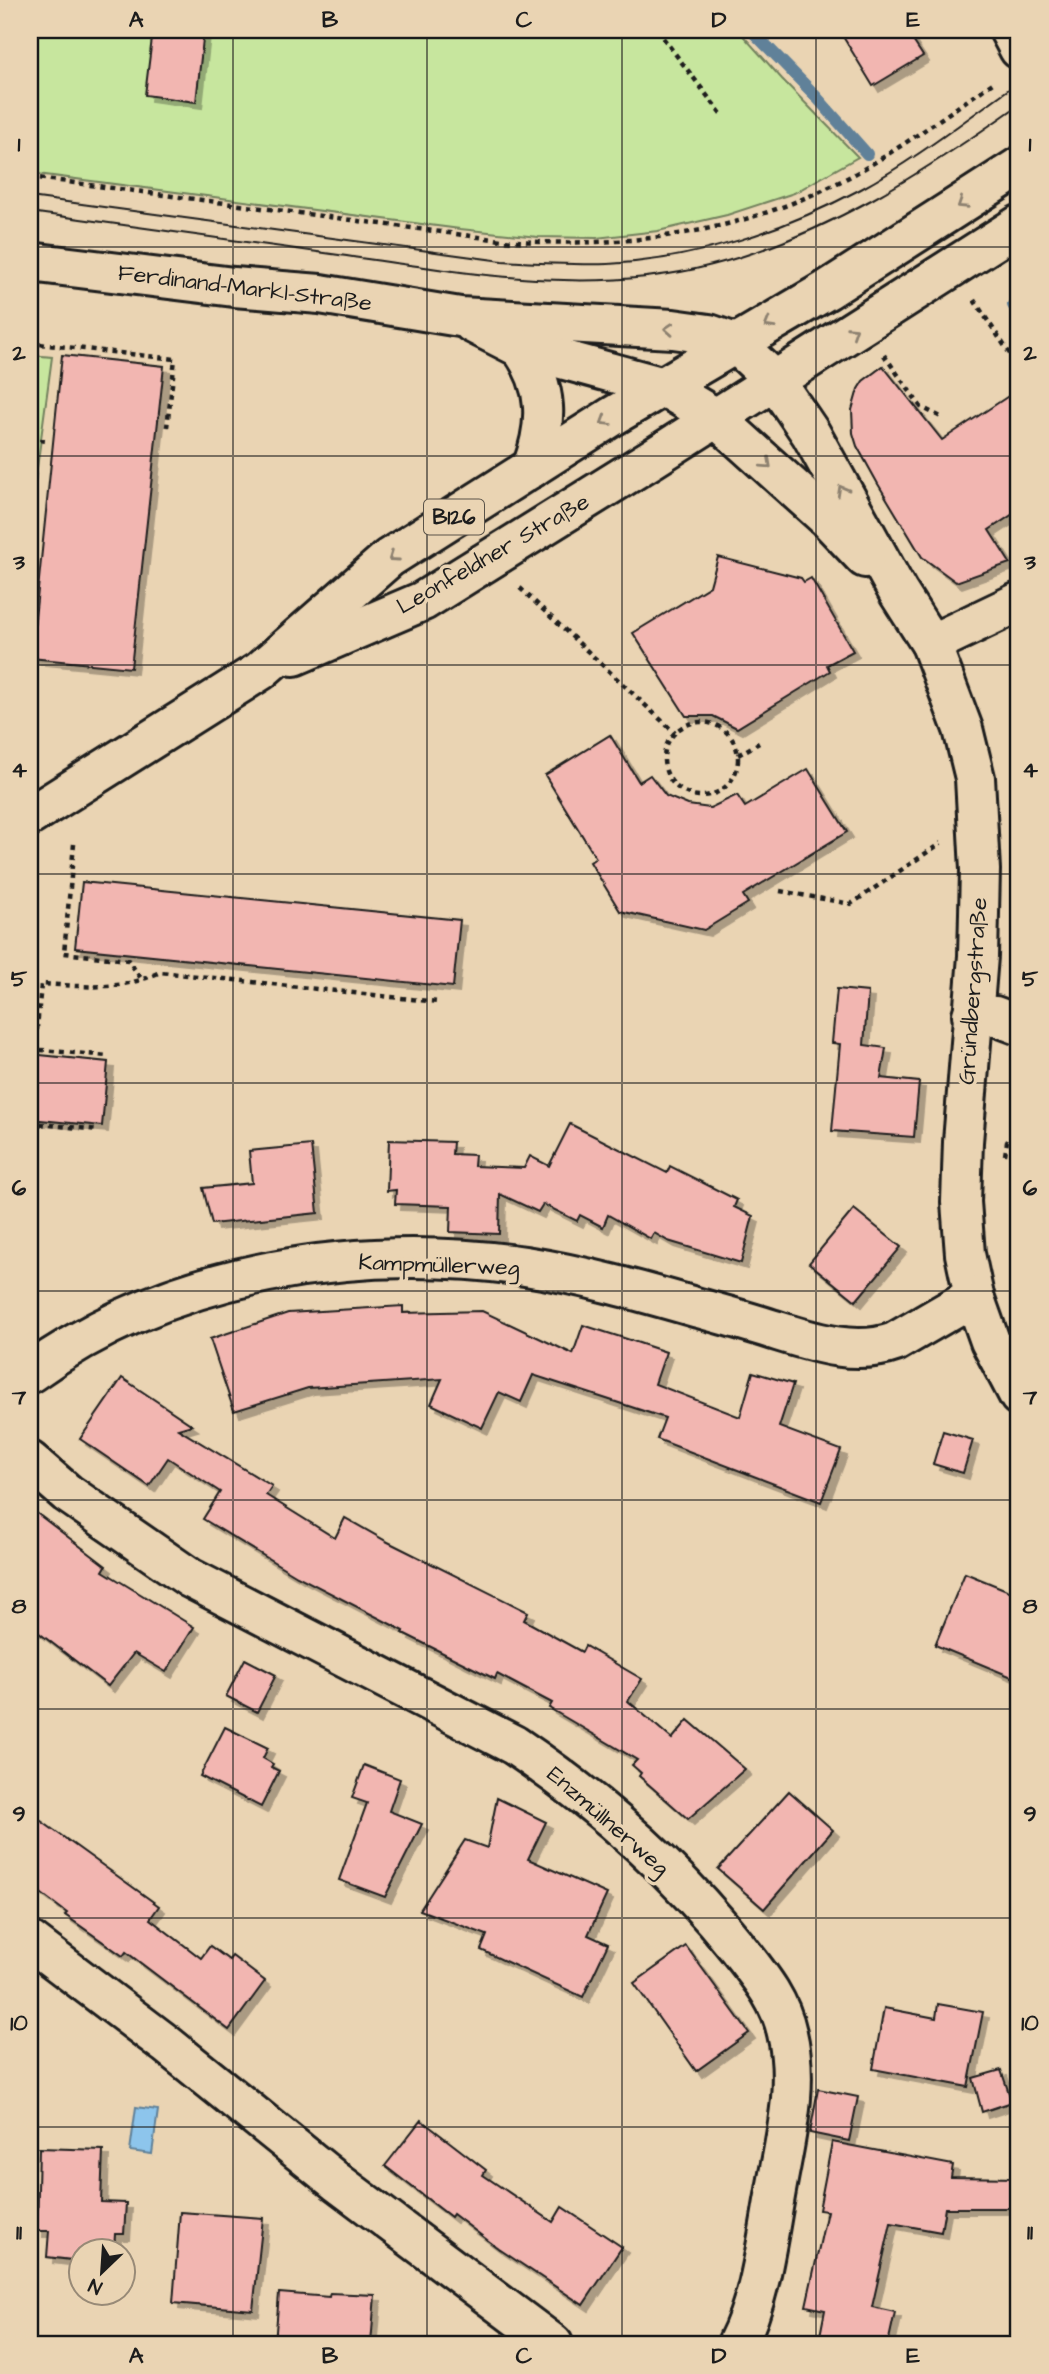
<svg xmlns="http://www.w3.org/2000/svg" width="1049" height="2374" font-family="'Architects Daughter',sans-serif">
  <defs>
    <filter id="shadow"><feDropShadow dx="6" dy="6" stdDeviation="0" flood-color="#0004"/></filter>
  </defs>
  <rect width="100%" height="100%" fill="#ead4b3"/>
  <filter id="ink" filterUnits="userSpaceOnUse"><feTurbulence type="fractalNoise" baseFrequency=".0143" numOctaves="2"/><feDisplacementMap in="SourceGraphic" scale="14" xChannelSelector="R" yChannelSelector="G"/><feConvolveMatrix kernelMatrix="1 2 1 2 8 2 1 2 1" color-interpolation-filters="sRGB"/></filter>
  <g filter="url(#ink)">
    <g fill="#c7e69e" stroke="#72815d" stroke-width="2">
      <path d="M 30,30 L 738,30 L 782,79 L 858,157 L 794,193 L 727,215 L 658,231 L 596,238 L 538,237 L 460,229 L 30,173 Z"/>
      <path d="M 30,355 L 52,357 L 30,520 Z"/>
    </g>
    <path fill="#8dc5ec" stroke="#608199" stroke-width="2" d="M 136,2107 L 158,2110 L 152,2154 L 130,2151 Z"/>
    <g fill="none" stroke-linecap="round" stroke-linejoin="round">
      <g stroke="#608199" stroke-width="12">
        <path d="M 751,30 L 812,92 L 867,154"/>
        <path d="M 1013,305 L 1019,315"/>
      </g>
    </g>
    <g fill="#f2b6b1" stroke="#1c1c1c" stroke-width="2" filter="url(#shadow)">
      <path d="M 153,30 L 204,30 L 196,102 L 145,95 Z"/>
      <path d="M 839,30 L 906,30 L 923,56 L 873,86 Z"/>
      <path d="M 62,355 L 164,366 L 131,668 L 31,658 Z"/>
      <path d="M 883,366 L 942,440 L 1019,389 L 1019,510 L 989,530 L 1010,563 L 956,582 L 922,557 L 878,484 L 857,446 L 853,433 L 852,410 L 858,389 L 863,381 Z"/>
      <path d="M 718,557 L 801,578 L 804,582 L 811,578 L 853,651 L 827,665 L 830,671 L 737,728 L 713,716 L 686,716 L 633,633 L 710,586 Z"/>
      <path d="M 610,735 L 639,782 L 650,775 L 666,796 L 688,805 L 710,808 L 737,795 L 745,807 L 808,769 L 847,832 L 743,895 L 748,903 L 704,930 L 620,911 L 590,862 L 596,858 L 545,775 Z"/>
      <path d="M 82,882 L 460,920 L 453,987 L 75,948 Z"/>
      <path d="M 837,989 L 868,992 L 864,1045 L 886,1048 L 881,1078 L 919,1082 L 914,1137 L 832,1131 L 840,1044 L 832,1043 Z"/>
      <path d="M 30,1054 L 108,1062 L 102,1126 L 30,1119 Z"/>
      <path d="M 570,1124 L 667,1173 L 670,1166 L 737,1200 L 734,1207 L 753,1216 L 741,1263 L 668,1241 L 654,1233 L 651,1239 L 608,1215 L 603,1227 L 580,1215 L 577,1221 L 543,1204 L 538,1212 L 500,1194 L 499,1234 L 450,1232 L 451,1206 L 395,1204 L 396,1190 L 387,1191 L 389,1140 L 453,1142 L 452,1154 L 475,1155 L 474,1166 L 524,1168 L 530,1156 L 549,1166 Z"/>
      <path d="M 311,1145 L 318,1213 L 212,1224 L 203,1188 L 252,1183 L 249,1151 Z"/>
      <path d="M 854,1209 L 901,1247 L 856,1301 L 809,1263 Z"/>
      <path d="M 403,1306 L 403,1313 L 482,1311 L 573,1354 L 583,1325 L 630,1340 L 666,1352 L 655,1384 L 740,1417 L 753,1372 L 793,1384 L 779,1427 L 841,1450 L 821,1502 L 657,1439 L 665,1418 L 533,1375 L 521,1402 L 499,1392 L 482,1428 L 431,1404 L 442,1379 L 308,1388 L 234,1411 L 210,1339 L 288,1313 Z"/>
      <path d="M 122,1378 L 192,1425 L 178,1429 L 272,1486 L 266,1495 L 335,1538 L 345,1518 L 386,1541 L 528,1612 L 524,1620 L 582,1652 L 585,1646 L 642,1679 L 628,1701 L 672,1739 L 688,1720 L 745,1769 L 688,1819 L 639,1776 L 641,1773 L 632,1765 L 637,1760 L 549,1708 L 552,1703 L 497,1674 L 495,1679 L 403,1633 L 404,1631 L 297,1576 L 203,1519 L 220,1492 L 168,1458 L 149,1486 L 80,1439 Z"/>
      <path d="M 943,1431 L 973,1440 L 963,1473 L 933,1464 Z"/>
      <path d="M 30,1508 L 106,1566 L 103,1571 L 194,1627 L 166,1672 L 134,1653 L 108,1686 L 30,1626 Z"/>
      <path d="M 965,1573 L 1019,1595 L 1019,1680 L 935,1645 Z"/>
      <path d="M 245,1659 L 276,1675 L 257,1712 L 226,1696 Z"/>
      <path d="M 225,1727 L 268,1748 L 263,1758 L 273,1764 L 271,1767 L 279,1771 L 261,1807 L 200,1776 Z"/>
      <path d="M 364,1765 L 400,1779 L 389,1811 L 422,1824 L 385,1897 L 339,1880 L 367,1803 L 352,1798 Z"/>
      <path d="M 789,1791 L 833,1830 L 764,1909 L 718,1869 Z"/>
      <path d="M 497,1798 L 546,1822 L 528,1859 L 607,1894 L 588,1935 L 608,1944 L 583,1997 L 481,1950 L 487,1935 L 420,1910 L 465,1840 L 487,1848 Z"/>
      <path d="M 30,1813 L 159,1906 L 150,1919 L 201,1958 L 210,1946 L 229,1960 L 232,1956 L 265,1981 L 229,2030 L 126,1952 L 123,1956 L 65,1915 L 67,1913 L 30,1885 Z"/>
      <path d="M 686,1946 L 749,2033 L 696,2071 L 634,1983 Z"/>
      <path d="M 938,2004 L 983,2012 L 968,2087 L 873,2069 L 884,2008 L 936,2018 Z"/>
      <path d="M 1001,2070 L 1012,2102 L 982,2112 L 973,2078 Z"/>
      <path d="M 818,2089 L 858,2097 L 849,2141 L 810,2133 Z"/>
      <path d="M 421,2120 L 486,2170 L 483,2175 L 553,2222 L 562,2207 L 622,2247 L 583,2305 L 499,2249 L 453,2214 L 451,2217 L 385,2166 Z"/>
      <path d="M 832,2142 L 953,2165 L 951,2177 L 1019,2178 L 1019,2208 L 945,2208 L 941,2232 L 891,2223 L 872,2307 L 895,2312 L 888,2344 L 836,2344 L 819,2341 L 825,2310 L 806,2306 L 827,2211 L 819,2210 Z"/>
      <path d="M 39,2148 L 103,2150 L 101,2202 L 126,2203 L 124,2234 L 115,2234 L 114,2251 L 80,2251 L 80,2261 L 47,2257 L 49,2231 L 37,2231 Z"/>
      <path d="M 180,2212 L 263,2218 L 253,2310 L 173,2303 Z"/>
      <path d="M 279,2293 L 329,2297 L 330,2293 L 375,2295 L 371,2344 L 275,2344 Z"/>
    </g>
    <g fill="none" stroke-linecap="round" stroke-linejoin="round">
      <defs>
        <g id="minor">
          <path d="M 1009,30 L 1019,49"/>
          <path d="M 30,262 L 234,287 L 320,294 L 460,317 L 673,329 L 709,334 L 735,343 L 775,381 L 811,434 L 898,592 L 931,644 L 963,729 L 975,778 L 980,870 L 978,956 L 963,1142 L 961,1202 L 965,1254 L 974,1296 L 990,1341 L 1019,1396"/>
          <path d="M 472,323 L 521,348 L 664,387 L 716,418 L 828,519 L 865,558"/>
          <path d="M 521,348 C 549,388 548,424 532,468"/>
          <path d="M 931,644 L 1019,602"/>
          <path d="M 972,1015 L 995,1016 L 1019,1025"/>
          <path d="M 30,1373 C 171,1271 355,1242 525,1266 C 583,1275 639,1291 695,1307 C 720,1314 746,1321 771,1329 C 810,1341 854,1357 895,1342 L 974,1296"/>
          <path d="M 30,1461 L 67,1493 L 190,1578 L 514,1745 C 597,1801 674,1868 737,1947 C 758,1974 780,1999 787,2033 C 800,2087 784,2143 775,2196 C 766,2246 760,2299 737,2344"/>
          <path d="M 30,1941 L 166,2044 L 337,2182 L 553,2344"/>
        </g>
        <g id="major">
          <path d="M 294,656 L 423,601 L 653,458 L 1019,225"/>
          <path d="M 30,816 L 260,671 L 389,558 L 613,416 L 827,290 L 1019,167"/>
        </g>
      </defs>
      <use href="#minor" stroke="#1c1c1c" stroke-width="44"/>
      <use href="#major" stroke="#1c1c1c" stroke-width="44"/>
      <g stroke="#1c1c1c" stroke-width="4.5" stroke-dasharray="5 5" stroke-linecap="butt">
        <path d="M 657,30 L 722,115"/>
        <path d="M 30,177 L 501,240 C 630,249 745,235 860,171 C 906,145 949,112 993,83"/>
        <path d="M 974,300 L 1012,357"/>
        <path d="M 30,343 L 175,359 L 167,427"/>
        <path d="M 884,355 L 921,407 L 941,417"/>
        <path d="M 30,439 L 48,441"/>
        <path d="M 30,546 L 38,547"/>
        <path d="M 520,588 L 675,733"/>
        <circle cx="701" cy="759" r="37"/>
        <path d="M 738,755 L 759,743"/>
        <path d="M 74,844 L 64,953 L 128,960 L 143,981"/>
        <path d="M 780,891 L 851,904 L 941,843"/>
        <path d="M 30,1049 L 108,1056"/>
        <path d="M 35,1050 L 41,984 C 86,986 119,992 160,972 L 438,1002"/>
        <path d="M 30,1123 L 99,1130"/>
        <path d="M 1005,1155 L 1007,1142 L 1019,1125"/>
      </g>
      <use href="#minor" stroke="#ead4b3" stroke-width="38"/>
      <use href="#major" stroke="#ead4b3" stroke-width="38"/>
      <g stroke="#1c1c1c" stroke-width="2">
        <path d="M 30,197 L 502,261 C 537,263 573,265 608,264 C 696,260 784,230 861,189 C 915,160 969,117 1019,82"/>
        <path d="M 30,212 C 133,226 236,240 339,255 C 461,272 590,297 712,265 C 826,236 924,172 1019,105"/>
      </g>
    </g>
    <defs><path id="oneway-chevron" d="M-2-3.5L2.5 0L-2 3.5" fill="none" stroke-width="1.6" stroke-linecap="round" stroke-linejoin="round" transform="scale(1.75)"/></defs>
    <g stroke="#8d816f">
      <use href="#oneway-chevron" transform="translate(962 204) rotate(147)"/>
      <use href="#oneway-chevron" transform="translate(769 324) rotate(150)"/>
      <use href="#oneway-chevron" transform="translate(669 329) rotate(-176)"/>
      <use href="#oneway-chevron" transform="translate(853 331) rotate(-33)"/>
      <use href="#oneway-chevron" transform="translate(605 421) rotate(148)"/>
      <use href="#oneway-chevron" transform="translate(767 464) rotate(42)"/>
      <use href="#oneway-chevron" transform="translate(842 490) rotate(-119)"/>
      <use href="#oneway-chevron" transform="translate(393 557) rotate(145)"/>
    </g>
  </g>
  <path fill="none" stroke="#1c1c1c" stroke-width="2" stroke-opacity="0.55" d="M 233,30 L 233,2344M 427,30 L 427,2344M 622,30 L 622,2344M 816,30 L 816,2344M 30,247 L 1019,247M 30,456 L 1019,456M 30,665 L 1019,665M 30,874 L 1019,874M 30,1083 L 1019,1083M 30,1291 L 1019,1291M 30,1500 L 1019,1500M 30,1709 L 1019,1709M 30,1918 L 1019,1918M 30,2127 L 1019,2127"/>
  <g text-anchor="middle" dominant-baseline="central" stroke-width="7" stroke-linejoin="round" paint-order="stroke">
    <rect fill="#ead4b3" stroke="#5a5349" stroke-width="2" x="424" y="499.5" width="60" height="35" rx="5"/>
    <g font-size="21" font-weight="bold" fill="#1c1c1c">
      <text x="454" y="517">B126</text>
    </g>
    <g font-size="23" fill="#1c1c1c" stroke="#ead4b3">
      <text transform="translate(245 288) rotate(7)">Ferdinand-Markl-Straße</text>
      <text transform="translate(493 554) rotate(-30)">Leonfeldner Straße</text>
      <text transform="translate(973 991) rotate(-86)">Gründbergstraße</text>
      <text transform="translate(439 1265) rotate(2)">Kampmüllerweg</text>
      <text transform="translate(608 1821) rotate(41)">Enzmüllnerweg</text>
    </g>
  </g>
  <rect width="1049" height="2374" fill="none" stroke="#ead4b3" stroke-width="77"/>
  <g transform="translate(102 2272) rotate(205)"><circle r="33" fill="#ead4b3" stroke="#988a77" stroke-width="2"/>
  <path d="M0-5L12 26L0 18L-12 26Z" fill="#1c1c1c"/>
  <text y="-10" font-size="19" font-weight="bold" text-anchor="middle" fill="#1c1c1c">N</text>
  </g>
  <rect x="38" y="38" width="972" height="2298" fill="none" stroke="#1c1c1c" stroke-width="2.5"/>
  <g font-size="23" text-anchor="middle" font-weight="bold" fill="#1c1c1c">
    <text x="136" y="27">A</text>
    <text x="330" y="27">B</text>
    <text x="524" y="27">C</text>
    <text x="719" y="27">D</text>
    <text x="913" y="27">E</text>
    <text x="19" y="151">1</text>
    <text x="1030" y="151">1</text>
    <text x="19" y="360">2</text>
    <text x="1030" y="360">2</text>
    <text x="19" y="569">3</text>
    <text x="1030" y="569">3</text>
    <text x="19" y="777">4</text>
    <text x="1030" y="777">4</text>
    <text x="19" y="986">5</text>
    <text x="1030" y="986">5</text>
    <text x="19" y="1195">6</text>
    <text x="1030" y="1195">6</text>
    <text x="19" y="1404">7</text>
    <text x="1030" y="1404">7</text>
    <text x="19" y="1613">8</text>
    <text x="1030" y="1613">8</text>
    <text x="19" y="1821">9</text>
    <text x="1030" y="1821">9</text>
    <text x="19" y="2030">10</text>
    <text x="1030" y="2030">10</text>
    <text x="19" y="2239">11</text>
    <text x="1030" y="2239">11</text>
    <text x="136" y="2363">A</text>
    <text x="330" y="2363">B</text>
    <text x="524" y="2363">C</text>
    <text x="719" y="2363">D</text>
    <text x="913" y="2363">E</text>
  </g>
</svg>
